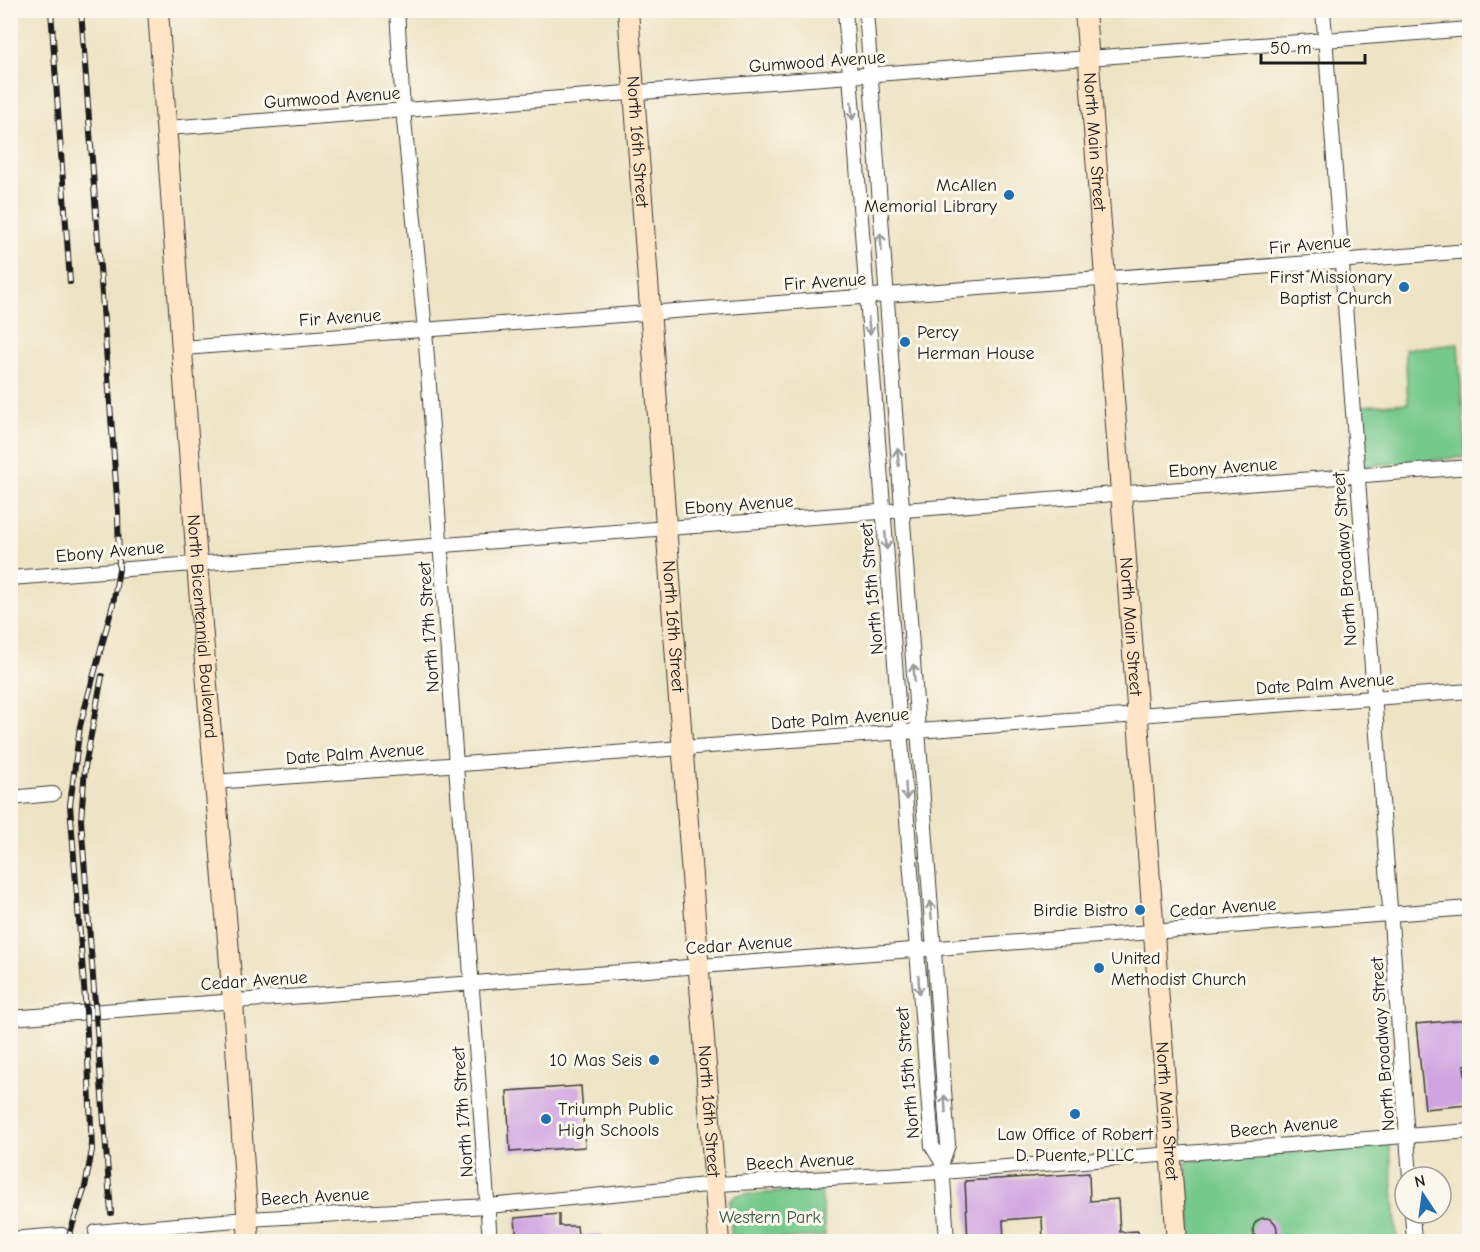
<svg xmlns="http://www.w3.org/2000/svg" width="1480" height="1252" font-family="'Comic Neue',sans-serif">
  <rect width="100%" height="100%" fill="#fbf7ec"/>
  <filter id="ink" filterUnits="userSpaceOnUse"><feTurbulence type="fractalNoise" baseFrequency=".0167" numOctaves="2"/><feDisplacementMap in="SourceGraphic" scale="12" xChannelSelector="R" yChannelSelector="G"/><feConvolveMatrix kernelMatrix="1 2 1 2 8 2 1 2 1" color-interpolation-filters="sRGB"/></filter>
  <filter id="wash" filterUnits="userSpaceOnUse"><feTurbulence type="fractalNoise" baseFrequency=".008" numOctaves="4" result="noise"/><feDisplacementMap in="SourceGraphic" scale="24" xChannelSelector="R" yChannelSelector="G"/><feGaussianBlur stdDeviation="1.35" result="paint"/><feColorMatrix in="noise" values="0 0 0 0 0 0 0 0 0 0 0 0 0 0 0 0 0 1.4 0 .05"/><feComposite in="paint" operator="in"/></filter>
  <g filter="url(#wash)">
    <rect width="100%" height="100%" fill="#ede4c5"/>
    <g fill="#76c98c" stroke="#497254" stroke-width="1.5">
      <path d="M 1458,344 L 1466,457 L 1365,466 L 1362,406 L 1408,403 L 1405,349 Z"/>
      <path d="M 1390,1145 L 1397,1241 L 1192,1241 L 1186,1161 Z"/>
      <path d="M 821,1189 L 825,1236 L 732,1241 L 729,1201 L 737,1195 Z"/>
    </g>
    <g id="blocks">
      <g fill="#d0a4e1">
        <path d="M 1470,1019 L 1470,1064 L 1464,1065 L 1468,1105 L 1425,1109 L 1416,1024 Z"/>
        <path d="M 581,1086 L 585,1147 L 510,1152 L 507,1091 Z"/>
        <path d="M 1089,1173 L 1090,1201 L 1118,1199 L 1120,1232 L 1138,1231 L 1139,1242 L 1043,1242 L 1042,1217 L 1003,1220 L 1004,1242 L 968,1242 L 965,1181 Z"/>
        <path d="M 559,1214 L 559,1226 L 577,1226 L 578,1235 L 600,1234 L 600,1242 L 517,1242 L 515,1218 Z"/>
        <circle cx="1265" cy="1230" r="12"/>
      </g>
    </g>
  </g>
  <g filter="url(#ink)">
    <use href="#blocks" fill-opacity="0" stroke="#3b3a35" stroke-width="1.5"/>
    <g fill="none" stroke-linecap="round" stroke-linejoin="round">
      <defs>
        <g id="street">
          <path d="M 397,10 L 403,110 L 425,330 L 490,1242"/>
          <path d="M 845,10 L 932,1146 L 942,1162"/>
          <path d="M 866,10 L 948,1145 L 942,1162 L 947,1242"/>
          <path d="M 1323,10 L 1410,1177"/>
          <path d="M 167,128 L 1470,29"/>
          <path d="M 183,348 L 1470,251"/>
          <path d="M 10,578 L 1470,467"/>
          <path d="M 213,782 L 1470,691"/>
          <path d="M 10,798 L 53,794"/>
          <path d="M 10,1018 L 1470,908"/>
          <path d="M 1412,1213 L 1414,1242"/>
          <path d="M 96,1232 L 247,1219 L 488,1206 L 717,1184 L 942,1172 L 1470,1131"/>
          <path d="M 10,1239 L 62,1235"/>
        </g>
        <g id="secondary">
          <path id="s1" d="M 158,10 L 197,564 L 233,1001 L 249,1242"/>
          <path id="s2" d="M 628,10 L 719,1242"/>
          <path id="s3" d="M 1085,10 L 1177,1242"/>
        </g>
      </defs>
      <use href="#street" stroke="#3b3a35" stroke-width="16"/>
      <use href="#secondary" stroke="#3b3a35" stroke-width="22"/>
      <use href="#street" stroke="#fff" stroke-width="14"/>
      <use href="#secondary" stroke="#ffe4c6" stroke-width="20"/>
      <defs>
        <g id="rail">
          <path d="M 51,10 L 70,282"/>
          <path d="M 102,676 L 85,767 L 81,820 L 111,1213"/>
          <path d="M 67,1242 L 85,1187 L 92,1150 L 86,1012 L 70,805 L 80,726 L 113,604 L 119,569 L 118,512 L 81,10"/>
        </g>
      </defs>
      <use href="#rail" stroke="#1c1c1c" stroke-width="6"/>
      <use href="#rail" stroke="#fbf7ec" stroke-width="4" stroke-dasharray="11" stroke-linecap="butt"/>
    </g>
    <defs><path id="oneway-shaft" d="M-6 0H5M1.5-3L5.5 0L1.5 3" fill="none" stroke-width="1.6" stroke-linecap="round" stroke-linejoin="round" transform="scale(1.5)"/></defs>
    <g stroke="#999">
      <use href="#oneway-shaft" transform="translate(852 111) rotate(86)"/>
      <use href="#oneway-shaft" transform="translate(881 242) rotate(-94)"/>
      <use href="#oneway-shaft" transform="translate(869 326) rotate(85)"/>
      <use href="#oneway-shaft" transform="translate(898 457) rotate(-95)"/>
      <use href="#oneway-shaft" transform="translate(886 541) rotate(85)"/>
      <use href="#oneway-shaft" transform="translate(914 673) rotate(-94)"/>
      <use href="#oneway-shaft" transform="translate(906 791) rotate(86)"/>
      <use href="#oneway-shaft" transform="translate(931 910) rotate(-94)"/>
      <use href="#oneway-shaft" transform="translate(919 985) rotate(86)"/>
      <use href="#oneway-shaft" transform="translate(945 1104) rotate(-94)"/>
    </g>
  </g>
  <g fill="#1f6fb2" stroke="#fbf7ec" stroke-width="2">
    <circle cx="1009" cy="195" r="6"/>
    <circle cx="1404" cy="287" r="6"/>
    <circle cx="905" cy="342" r="6"/>
    <circle cx="1140" cy="910" r="6"/>
    <circle cx="1099" cy="968" r="6"/>
    <circle cx="654" cy="1060" r="6"/>
    <circle cx="1075" cy="1114" r="6"/>
    <circle cx="546" cy="1119" r="6"/>
  </g>
  <g text-anchor="middle" dominant-baseline="central" stroke-width="6" stroke-linejoin="round" paint-order="stroke">
    <g font-size="18" fill="#1c1c1c" stroke="#fbf7ec">
      <text transform="translate(817 62) rotate(-4)">Gumwood Avenue</text>
      <text transform="translate(332 98) rotate(-4)">Gumwood Avenue</text>
      <text stroke="none"><textPath href="#s2" startOffset="132">North 16th Street</textPath></text>
      <text stroke="none"><textPath href="#s3" startOffset="132">North Main Street</textPath></text>
      <text transform="translate(1310 245) rotate(-5)">Fir Avenue</text>
      <text transform="translate(825 282) rotate(-4)">Fir Avenue</text>
      <text transform="translate(340 318) rotate(-4)">Fir Avenue</text>
      <text transform="translate(1223 468) rotate(-4)">Ebony Avenue</text>
      <text transform="translate(739 505) rotate(-4)">Ebony Avenue</text>
      <text transform="translate(110 552) rotate(-5)">Ebony Avenue</text>
      <text transform="translate(1345 559) rotate(-94)">North Broadway Street</text>
      <text transform="translate(872 589) rotate(-95)">North 15th Street</text>
      <text stroke="none"><textPath href="#s1" startOffset="618">North Bicentennial Boulevard</textPath></text>
      <text stroke="none"><textPath href="#s2" startOffset="618">North 16th Street</textPath></text>
      <text stroke="none"><textPath href="#s3" startOffset="618">North Main Street</textPath></text>
      <text transform="translate(429 627) rotate(-94)">North 17th Street</text>
      <text transform="translate(1325 684) rotate(-4)">Date Palm Avenue</text>
      <text transform="translate(840 719) rotate(-4)">Date Palm Avenue</text>
      <text transform="translate(355 754) rotate(-4)">Date Palm Avenue</text>
      <text transform="translate(1223 908) rotate(-4)">Cedar Avenue</text>
      <text transform="translate(739 945) rotate(-4)">Cedar Avenue</text>
      <text transform="translate(254 981) rotate(-4)">Cedar Avenue</text>
      <text transform="translate(1383 1044) rotate(-94)">North Broadway Street</text>
      <text transform="translate(908 1073) rotate(-95)">North 15th Street</text>
      <text stroke="none"><textPath href="#s2" startOffset="1104">North 16th Street</textPath></text>
      <text stroke="none"><textPath href="#s3" startOffset="1104">North Main Street</textPath></text>
      <text transform="translate(463 1112) rotate(-94)">North 17th Street</text>
      <text transform="translate(1284 1127) rotate(-5)">Beech Avenue</text>
      <text transform="translate(800 1162) rotate(-3)">Beech Avenue</text>
      <text transform="translate(315 1197) rotate(-3)">Beech Avenue</text>
    </g>
    <g font-size="18" fill="#1c1c1c" stroke="#fbf7ec" text-anchor="end">
      <text x="997" y="185">McAllen<tspan x="997" dy="21">Memorial Library</tspan></text>
      <text x="1392" y="277">First Missionary<tspan x="1392" dy="21">Baptist Church</tspan></text>
      <text x="917" y="332" text-anchor="start">Percy<tspan x="917" dy="21">Herman House</tspan></text>
      <text x="1128" y="910">Birdie Bistro</text>
      <text x="1111" y="958" text-anchor="start">United<tspan x="1111" dy="21">Methodist Church</tspan></text>
      <text x="642" y="1060">10 Mas Seis</text>
      <text x="558" y="1109" text-anchor="start">Triumph Public<tspan x="558" dy="21">High Schools</tspan></text>
      <text x="1075" y="1134" text-anchor="middle">Law Office of Robert<tspan x="1075" dy="21">D. Puente, PLLC</tspan></text>
    </g>
    <g font-size="18" fill="#3c5943" stroke="#fbf7ec">
      <text x="770" y="1217">Western Park</text>
    </g>
  </g>
  <rect width="1480" height="1252" fill="none" stroke="#fbf7ec" stroke-width="36"/>
  <g transform="translate(1423 1195) rotate(347)"><circle r="28" fill="#fbf7ec" stroke="#a29f99" stroke-width="1.5"/>
  <path d="M0-4.5L10 22L0 15L-10 22Z" fill="#1f6fb2"/>
  <text y="-9" font-size="16" font-weight="bold" text-anchor="middle" fill="#1c1c1c">N</text>
  </g>
  <path d="M1261 54v9h104v-9" fill="none" stroke="#1c1c1c" stroke-width="3"/>
  <text x="1270" y="54" font-size="18" fill="#1c1c1c" stroke="#fbf7ec" stroke-width="4.5" paint-order="stroke">50 m</text>
</svg>
